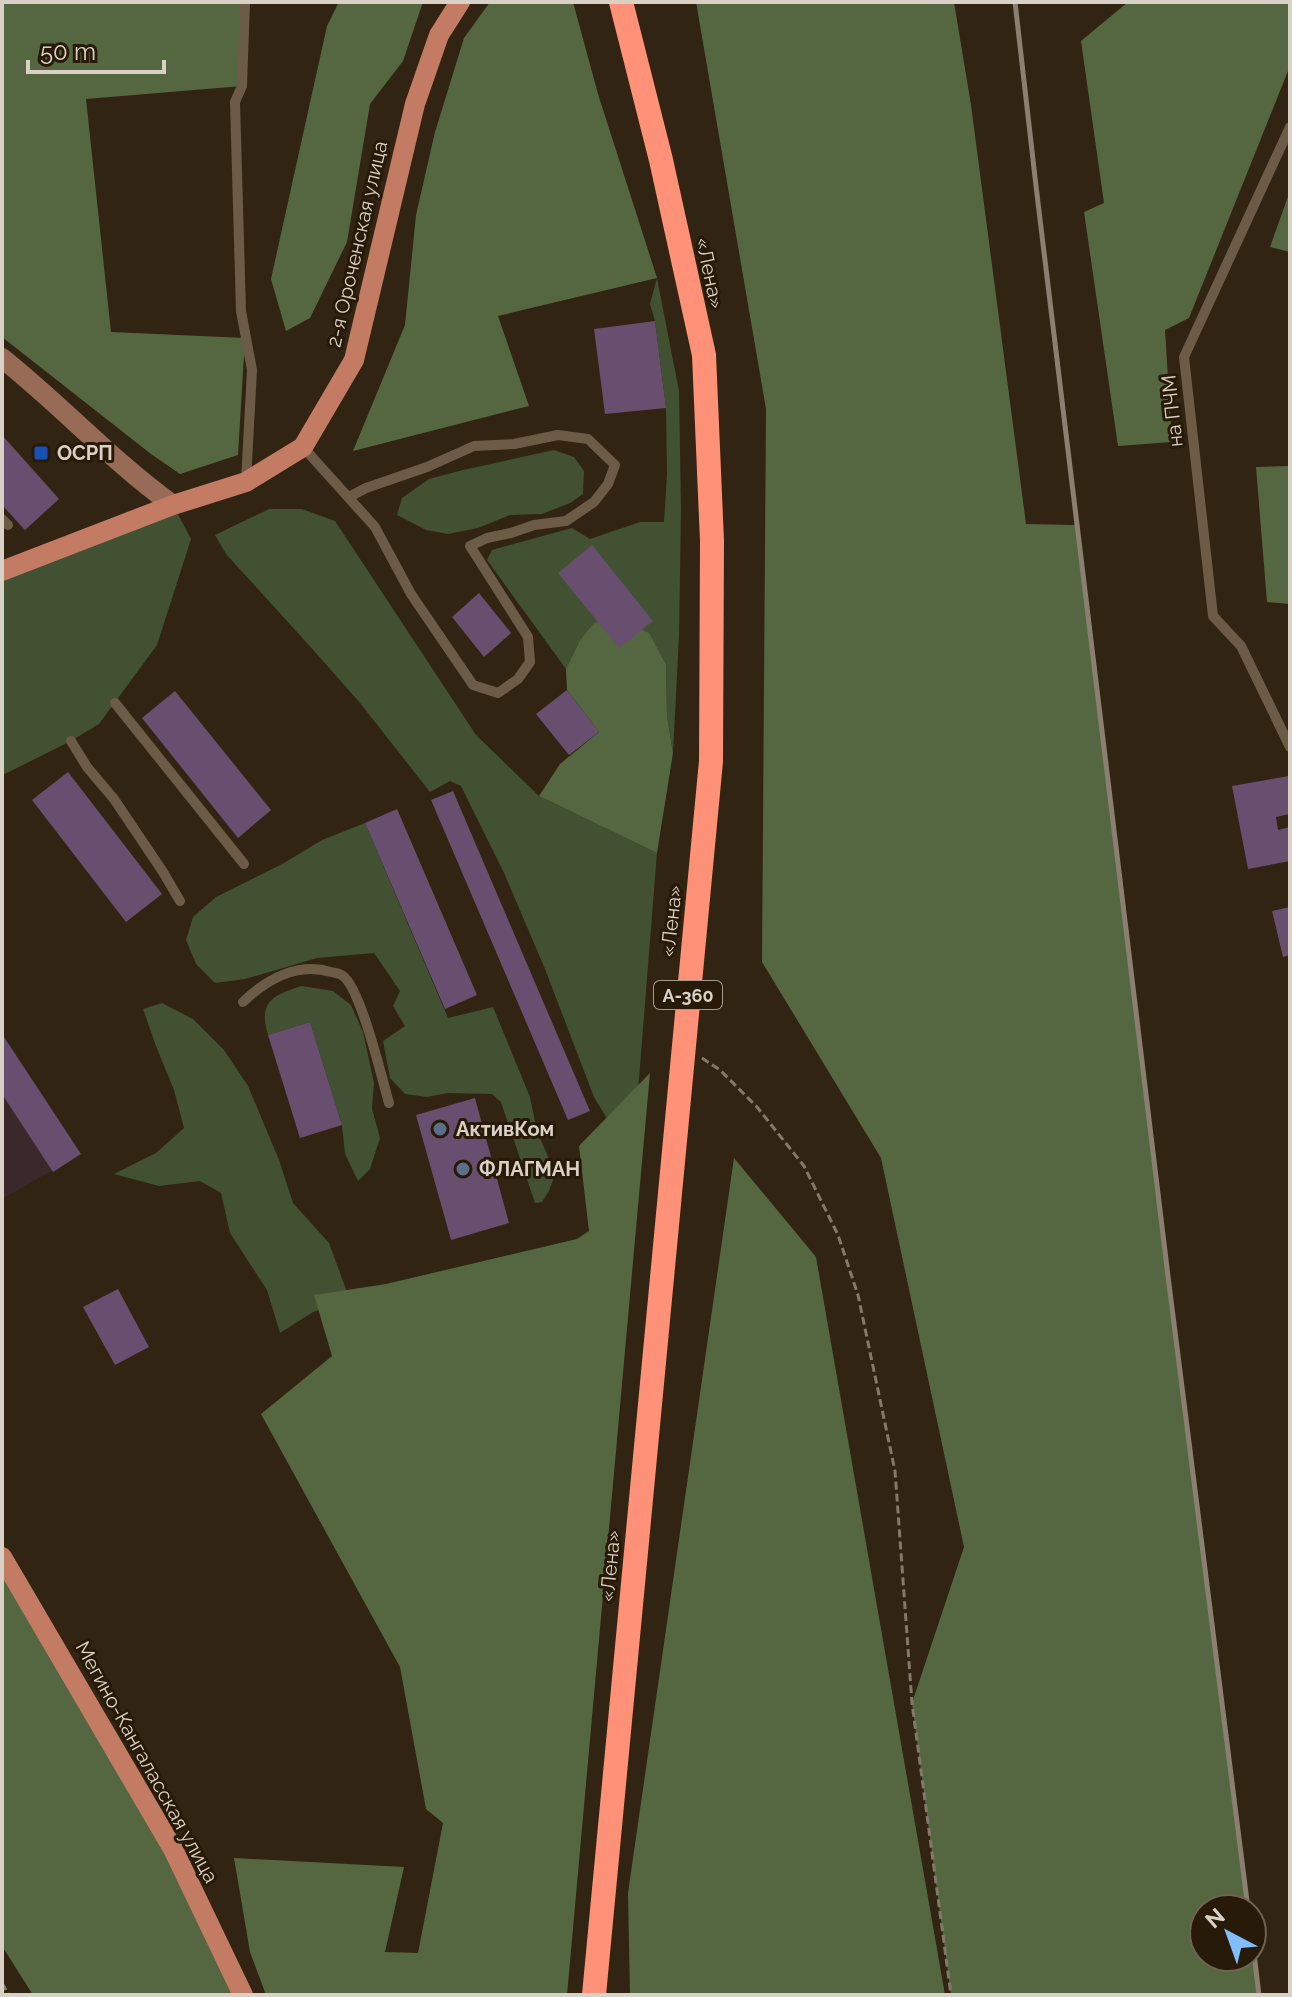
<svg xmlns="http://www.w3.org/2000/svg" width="1292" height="1997" font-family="Raleway,sans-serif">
  <rect width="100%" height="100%" fill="#322412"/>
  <path fill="#3b282b" d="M 2,1034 L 81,1154 L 2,1199 Z"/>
  <g fill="#415131">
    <path d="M 657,278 L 679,391 L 681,509 L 679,636 L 673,753 L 667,716 L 666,665 L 579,642 L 566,669 L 487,560 L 492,550 L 572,528 L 590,539 L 640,522 L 664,522 L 667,474 L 666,408 L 655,321 L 650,304 Z"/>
    <path d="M 554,450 L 574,457 L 584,471 L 583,494 L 570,503 L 542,514 L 510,515 L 478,528 L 448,534 L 426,530 L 397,515 L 402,498 L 429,479 L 463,470 Z"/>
    <path d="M 173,505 L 191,539 L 157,645 L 99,724 L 71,741 L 5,774 L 2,771 L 2,571 Z"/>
    <path d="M 269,509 L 302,509 L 335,521 L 476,735 L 539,796 L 657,853 L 635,1129 L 623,1145 L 594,1097 L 545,969 L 504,873 L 461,786 L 450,781 L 430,792 L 360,703 L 316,653 L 226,554 L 215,535 Z"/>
    <path d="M 365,823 L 448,1018 L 493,1007 L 530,1097 L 537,1131 L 552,1166 L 553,1180 L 549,1191 L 542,1202 L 535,1203 L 501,1102 L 492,1094 L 448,1093 L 427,1097 L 405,1094 L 390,1078 L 383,1041 L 405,1026 L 393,1006 L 400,991 L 374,953 L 317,958 L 245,979 L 215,983 L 196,964 L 186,940 L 193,917 L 216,897 L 284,863 L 322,840 Z"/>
    <path d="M 302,986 L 333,991 L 351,1005 L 363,1032 L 374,1083 L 372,1109 L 380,1138 L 370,1169 L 358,1181 L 345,1154 L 342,1125 L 310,1022 L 268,1035 C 258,1002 272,995 302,986 Z"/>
    <path d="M 162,1003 L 193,1019 L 224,1050 L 248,1086 L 279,1160 L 293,1203 L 329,1243 L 350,1300 L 313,1312 L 280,1333 L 267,1290 L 230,1233 L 221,1193 L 200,1181 L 159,1186 L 114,1174 L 156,1153 L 184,1128 L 174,1090 L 156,1046 L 143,1009 Z"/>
  </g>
  <g fill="#556741">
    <path d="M 2,2 L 245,2 L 242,86 L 86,99 L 111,332 L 245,338 L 238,455 L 180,474 L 151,454 L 2,337 Z"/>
    <path d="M 339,2 L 423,2 L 403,61 L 370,104 L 347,242 L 310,318 L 286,331 L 271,279 L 327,26 Z"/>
    <path d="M 490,2 L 573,2 L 598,94 L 657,278 L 498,316 L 529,406 L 353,451 L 405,325 L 416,215 L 435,132 L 464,38 Z"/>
    <path d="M 696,2 L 954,2 L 971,105 L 1026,524 L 1075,525 L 1248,1909 L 1204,1909 L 1204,1957 L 1252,1957 L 1252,1937 L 1259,1995 L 951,1995 L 912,1703 L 964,1547 L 881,1158 L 762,962 L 766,409 Z"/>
    <path d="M 1128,2 L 1290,2 L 1290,66 L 1189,318 L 1165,330 L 1172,442 L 1118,446 L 1084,212 L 1104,203 L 1081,41 Z"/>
    <path d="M 1290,191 L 1290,252 L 1270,247 Z"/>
    <path d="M 1290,466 L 1290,604 L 1267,602 L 1256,467 Z"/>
    <path d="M 614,618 L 649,633 L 666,665 L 667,716 L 673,753 L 657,853 L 539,796 L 560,764 L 599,732 L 567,690 L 566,669 L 579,642 L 594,623 Z"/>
    <path d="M 650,1073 L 567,1995 L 266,1995 L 250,1952 L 234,1858 L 404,1867 L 385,1952 L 418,1953 L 443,1823 L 426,1809 L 400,1667 L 261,1414 L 332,1356 L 314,1295 L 386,1284 L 577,1239 L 589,1231 L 579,1146 Z"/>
    <path d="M 734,1158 L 816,1257 L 945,1995 L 630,1995 L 628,1893 Z"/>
    <path d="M 2,1557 L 243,1995 L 33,1995 L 2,1946 Z"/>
  </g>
  <g fill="#684e6f">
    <path d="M 655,321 L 666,408 L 605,414 L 594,329 Z"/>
    <path d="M 2,435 L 59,499 L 25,530 L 2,505 Z"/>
    <path d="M 592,545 L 653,621 L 619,648 L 558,573 Z"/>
    <path d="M 479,593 L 511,633 L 484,657 L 452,617 Z"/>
    <path d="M 567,690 L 599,732 L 569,755 L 536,714 Z"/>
    <path d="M 175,691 L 271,810 L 238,838 L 142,718 Z"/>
    <path d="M 68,772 L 162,894 L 126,922 L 32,800 Z"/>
    <path d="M 1289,776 L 1290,814 L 1276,817 L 1278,830 L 1290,827 L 1290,861 L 1248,869 L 1232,786 Z"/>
    <path d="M 453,791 L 590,1111 L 568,1120 L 431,800 Z"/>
    <path d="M 397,809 L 477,995 L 445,1009 L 365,823 Z"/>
    <path d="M 1290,907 L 1290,955 L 1283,957 L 1272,911 Z"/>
    <path d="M 310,1022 L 342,1125 L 300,1138 L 268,1035 Z"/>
    <path d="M 2,1034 L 81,1154 L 53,1172 L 2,1094 Z"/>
    <path d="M 475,1098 L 509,1223 L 451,1240 L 416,1115 Z"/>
    <path d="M 118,1289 L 149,1347 L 115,1365 L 83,1307 Z"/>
  </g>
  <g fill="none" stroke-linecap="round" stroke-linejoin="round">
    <g stroke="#84786a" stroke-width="3" stroke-dasharray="8 4" stroke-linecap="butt">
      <path d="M 702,1058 L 720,1070 L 757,1107 L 804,1166 L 838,1235 L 858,1295 L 895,1471 L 912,1703 L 951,1995"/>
      <path d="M 2,1983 L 9,1995"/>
    </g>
    <g stroke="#6b5b47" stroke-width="10">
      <path d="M 245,2 L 242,86 L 235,102 L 241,311 L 252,370 L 246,481"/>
      <path d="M 1290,127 L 1184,357 L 1213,616 L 1241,646 L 1290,747"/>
      <path d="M 303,447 L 375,527 L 411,594 L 473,685 L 498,693 L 518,679 L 530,662 L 528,637 L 470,546 L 487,538 L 511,533 L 534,525 L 566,521 L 594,502 L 608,484 L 615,465 L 588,439 L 558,435 L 514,444 L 474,446 L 427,467 L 366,488 L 349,497"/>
      <path d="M 2,519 L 8,525"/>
      <path d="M 115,703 L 244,864"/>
      <path d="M 71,741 L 87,767 L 114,799 L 163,872 L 180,901"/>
      <path d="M 243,1002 C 267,979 298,962 331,972 C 335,973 340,973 343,976 C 361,989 382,1079 389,1103"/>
    </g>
    <path stroke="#976b55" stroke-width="20" d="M 2,358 C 61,405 112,461 173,505"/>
    <g stroke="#c37b64" stroke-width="20">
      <path d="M 2,571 L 173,505 L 246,482 L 303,447 L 354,360 L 415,104 L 439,35 L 460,2"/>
      <path d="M 2,1557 L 173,1849 L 243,1995"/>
    </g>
    <path stroke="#fe9177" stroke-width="24" d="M 594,1995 L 711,761 L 712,541 L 704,355 L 661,160 L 621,2"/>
    <g stroke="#8b7f71" stroke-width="5">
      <path d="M 1015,2 L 1036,186 L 1168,1276 L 1248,1909"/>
      <path d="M 1252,1937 L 1259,1995"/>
    </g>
  </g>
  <rect fill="#1a4fb4" stroke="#281a08" stroke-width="3" x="33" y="445" width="16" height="16" rx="4"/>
  <g fill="#5c6f8a" stroke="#281a08" stroke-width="3">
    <circle cx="440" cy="1129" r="8"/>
    <circle cx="463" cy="1169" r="8"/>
  </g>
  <g text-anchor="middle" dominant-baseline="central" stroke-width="6" stroke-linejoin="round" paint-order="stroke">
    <rect fill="#281a08" stroke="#a59a8d" stroke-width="2" x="654" y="981" width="68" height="28" rx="6"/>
    <g font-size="18" font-weight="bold" fill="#dad1c6">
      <text x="688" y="995">А-360</text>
    </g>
    <g font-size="20" fill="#dad1c6" stroke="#281a08">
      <text transform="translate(357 244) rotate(-77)">2-я Ороченская улица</text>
      <text transform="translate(710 273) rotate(78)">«Лена»</text>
      <text transform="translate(1172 411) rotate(-96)">на ПЧМ</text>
      <text transform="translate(671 921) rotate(-84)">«Лена»</text>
      <text transform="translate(610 1566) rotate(-85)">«Лена»</text>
      <text transform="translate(147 1762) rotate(61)">Мегино-Кангаласская улица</text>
    </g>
    <g font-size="20" font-weight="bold" fill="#dad1c6" stroke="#281a08" text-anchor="start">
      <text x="57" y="453">ОСРП</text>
      <text x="456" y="1129">АктивКом</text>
      <text x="479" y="1169">ФЛАГМАН</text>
    </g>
  </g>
  <rect width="1292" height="1997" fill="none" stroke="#dad1c6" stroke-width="8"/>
  <g transform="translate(1228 1933) rotate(319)"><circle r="38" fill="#281a08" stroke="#6f6354" stroke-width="2"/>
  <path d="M0-6L14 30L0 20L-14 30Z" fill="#83bcfa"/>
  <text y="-12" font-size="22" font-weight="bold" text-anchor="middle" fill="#dad1c6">N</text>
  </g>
  <path d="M28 60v12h136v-12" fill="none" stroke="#dad1c6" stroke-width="4"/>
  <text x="40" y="60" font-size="24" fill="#dad1c6" stroke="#281a08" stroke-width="6" paint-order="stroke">50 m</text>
</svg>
